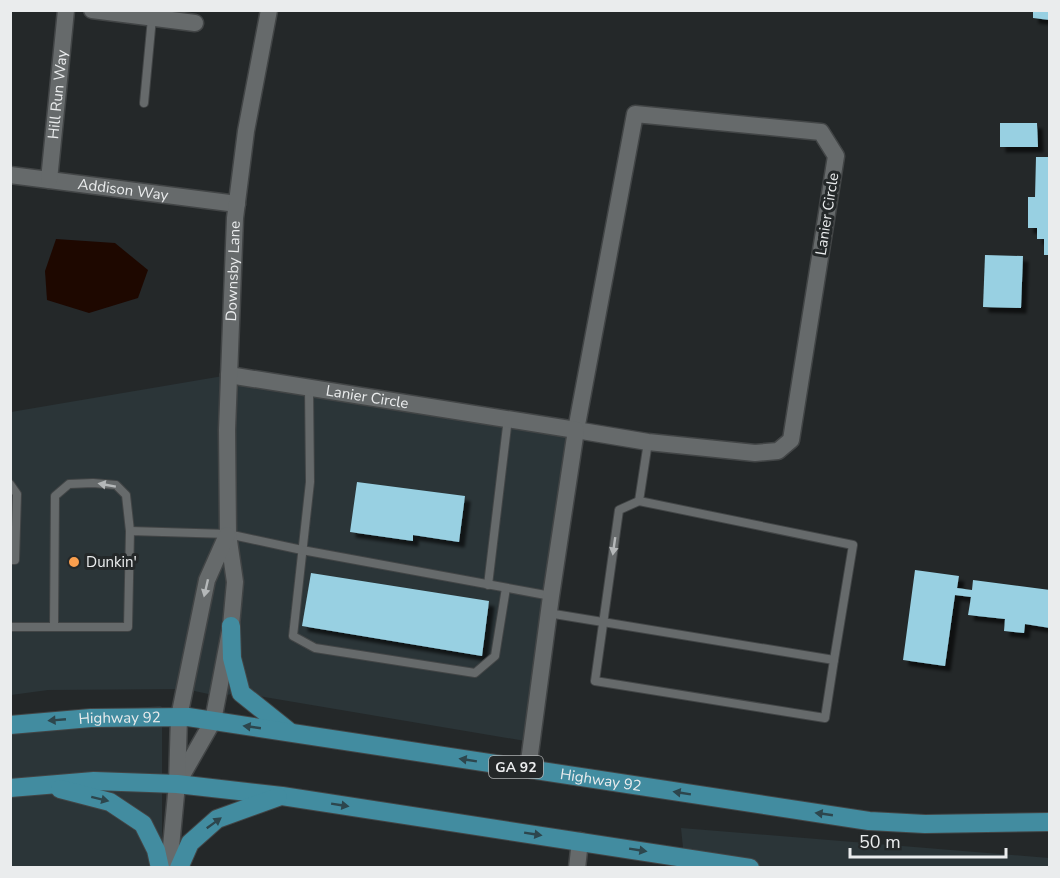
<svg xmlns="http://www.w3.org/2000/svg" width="1060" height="878" font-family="'Nunito Sans',sans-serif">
  <defs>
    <filter id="shadow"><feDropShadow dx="5.5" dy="5.5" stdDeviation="1.5" flood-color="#0009"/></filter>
  </defs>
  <rect width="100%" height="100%" fill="#242829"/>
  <g fill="#2b3538">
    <path d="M 229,375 L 576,430 L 531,742 L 241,693 L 218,696 L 185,689 L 48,690 L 11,695 L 11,412 Z"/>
    <path d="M 160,706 L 162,707 L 162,867 L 11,868 L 11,718 Z"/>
    <path d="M 681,828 L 1049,858 L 1049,867 L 685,867 Z"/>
  </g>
  <path fill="#1e0800" d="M 56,239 L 115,243 L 148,270 L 138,298 L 89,313 L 47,300 L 45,271 Z"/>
  <g fill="#98d0e2" filter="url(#shadow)">
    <path d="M 1033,10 L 1050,10 L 1050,20 L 1033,18 Z"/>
    <path d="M 1000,123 L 1037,123 L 1038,147 L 1000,147 Z"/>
    <path d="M 1036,157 L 1050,157 L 1050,255 L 1044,255 L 1044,239 L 1037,239 L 1037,228 L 1028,228 L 1028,197 L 1035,197 Z"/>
    <path d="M 985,255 L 1023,256 L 1021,308 L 983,307 Z"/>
    <path d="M 357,482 L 465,496 L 459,542 L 413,535 L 413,541 L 350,532 Z"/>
    <path d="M 915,570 L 959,576 L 957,588 L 972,590 L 973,580 L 1050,590 L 1050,628 L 1025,624 L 1024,633 L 1004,631 L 1005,619 L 968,615 L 971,597 L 955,595 L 945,666 L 903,660 Z"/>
    <path d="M 311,573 L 489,601 L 482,656 L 302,626 Z"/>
  </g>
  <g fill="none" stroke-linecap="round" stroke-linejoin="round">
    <defs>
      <g id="lane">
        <path d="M 144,103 L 152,18"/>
        <path d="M 309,388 L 310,482 L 293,636 L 315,648 L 475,673 L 495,656 L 506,588"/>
        <path d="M 648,442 L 639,501 L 853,545 L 834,660"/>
        <path d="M 10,484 L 17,494 L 15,560 L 10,560"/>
        <path d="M 488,585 L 508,418"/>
        <path d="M 548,613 L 834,660 L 825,718 L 595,681 L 619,510 L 639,501"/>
        <path d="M 54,626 L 55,496 L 69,484 L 93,483 L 116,485 L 126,495 L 130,531"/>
        <path d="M 10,627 L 128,627 L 130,531 L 228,534 L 302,550 L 551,596"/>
      </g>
      <g id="street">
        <path d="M 92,10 L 195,23"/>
        <path d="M 635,114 L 821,132 L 836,156 L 791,440 L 778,451 L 755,453 L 648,442 L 576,430 Z"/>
        <path id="s1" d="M 10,175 L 237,204"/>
        <path id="s2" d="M 49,180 L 66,10"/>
        <path id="s3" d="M 229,375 L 576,430 L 551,596 L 528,769"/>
        <path id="s4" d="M 177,784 L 213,721 L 231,626 L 235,582 L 228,534 L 227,430 L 235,218 L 246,131 L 269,10"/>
        <path d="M 169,868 L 177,784 L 179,717 L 207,580 L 227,535"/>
        <path d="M 577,868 L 580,841"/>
      </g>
      <g id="primary">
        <path d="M 231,626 L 232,658 L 241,693 L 290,732"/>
        <path id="s5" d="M 10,725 L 91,718 L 188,717 L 869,821 L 925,824 L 1050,822"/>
        <path d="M 10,788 L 94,781 L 177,784 L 282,796 L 750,868"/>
        <path d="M 60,789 L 110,802 L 143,824 L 156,850 L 160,868"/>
        <path d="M 179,868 L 190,843 L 217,819 L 278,797"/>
      </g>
    </defs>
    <use href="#lane" stroke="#424546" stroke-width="10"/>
    <use href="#street" stroke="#424546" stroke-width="19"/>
    <use href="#primary" stroke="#424546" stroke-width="20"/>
    <use href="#lane" stroke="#666a6b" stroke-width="8"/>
    <use href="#street" stroke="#666a6b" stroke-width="16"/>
    <use href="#primary" stroke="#428ca0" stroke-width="18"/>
  </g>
  <defs><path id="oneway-solid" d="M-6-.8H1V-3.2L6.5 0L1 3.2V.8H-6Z" transform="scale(1.5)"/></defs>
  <g fill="#b5b8b9">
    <use href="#oneway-solid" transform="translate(107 485) rotate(-170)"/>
    <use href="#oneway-solid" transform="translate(614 546) rotate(98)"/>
    <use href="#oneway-solid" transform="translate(206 588) rotate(103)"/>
  </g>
  <g fill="#2d464d">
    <use href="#oneway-solid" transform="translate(57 720) rotate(175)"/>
    <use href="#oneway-solid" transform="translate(252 727) rotate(-172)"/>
    <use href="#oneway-solid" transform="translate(468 760) rotate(-171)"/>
    <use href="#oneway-solid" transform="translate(682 793) rotate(-171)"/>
    <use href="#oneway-solid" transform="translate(100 799) rotate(14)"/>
    <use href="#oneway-solid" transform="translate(340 805) rotate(9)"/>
    <use href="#oneway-solid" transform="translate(824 814) rotate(-172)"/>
    <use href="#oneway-solid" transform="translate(214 823) rotate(-36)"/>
    <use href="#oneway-solid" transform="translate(533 834) rotate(9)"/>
    <use href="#oneway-solid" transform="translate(638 850) rotate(9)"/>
  </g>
  <circle fill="#fa9f4e" stroke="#242829" stroke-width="2" cx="74" cy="562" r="6"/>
  <g text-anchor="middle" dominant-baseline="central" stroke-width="6" stroke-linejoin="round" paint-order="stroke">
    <rect fill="#242829" stroke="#afb1b2" stroke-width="1.5" x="489" y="756" width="54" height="22" rx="4.5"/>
    <g font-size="14" font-weight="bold" fill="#eaeced">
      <text x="516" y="767">GA 92</text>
    </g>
    <g font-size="15" fill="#eaeced" stroke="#242829">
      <text stroke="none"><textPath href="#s2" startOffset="86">Hill Run Way</textPath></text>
      <text stroke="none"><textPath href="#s1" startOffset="114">Addison Way</textPath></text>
      <text transform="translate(827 214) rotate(-81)">Lanier Circle</text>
      <text stroke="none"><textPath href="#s4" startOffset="525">Downsby Lane</textPath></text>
      <text stroke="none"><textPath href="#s3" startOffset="140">Lanier Circle</textPath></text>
      <text stroke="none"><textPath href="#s5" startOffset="110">Highway 92</textPath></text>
      <text stroke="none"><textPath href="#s5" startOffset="596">Highway 92</textPath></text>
    </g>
    <g font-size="15" fill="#eaeced" stroke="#242829" text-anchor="start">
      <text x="86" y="562">Dunkin'</text>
    </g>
  </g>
  <rect width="1060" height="878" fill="none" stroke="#eaeced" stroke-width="24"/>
  <path d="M850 848v9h156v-9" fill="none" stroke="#eaeced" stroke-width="3"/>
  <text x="859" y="848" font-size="18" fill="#eaeced" stroke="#242829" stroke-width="4.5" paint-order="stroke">50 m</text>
</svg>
